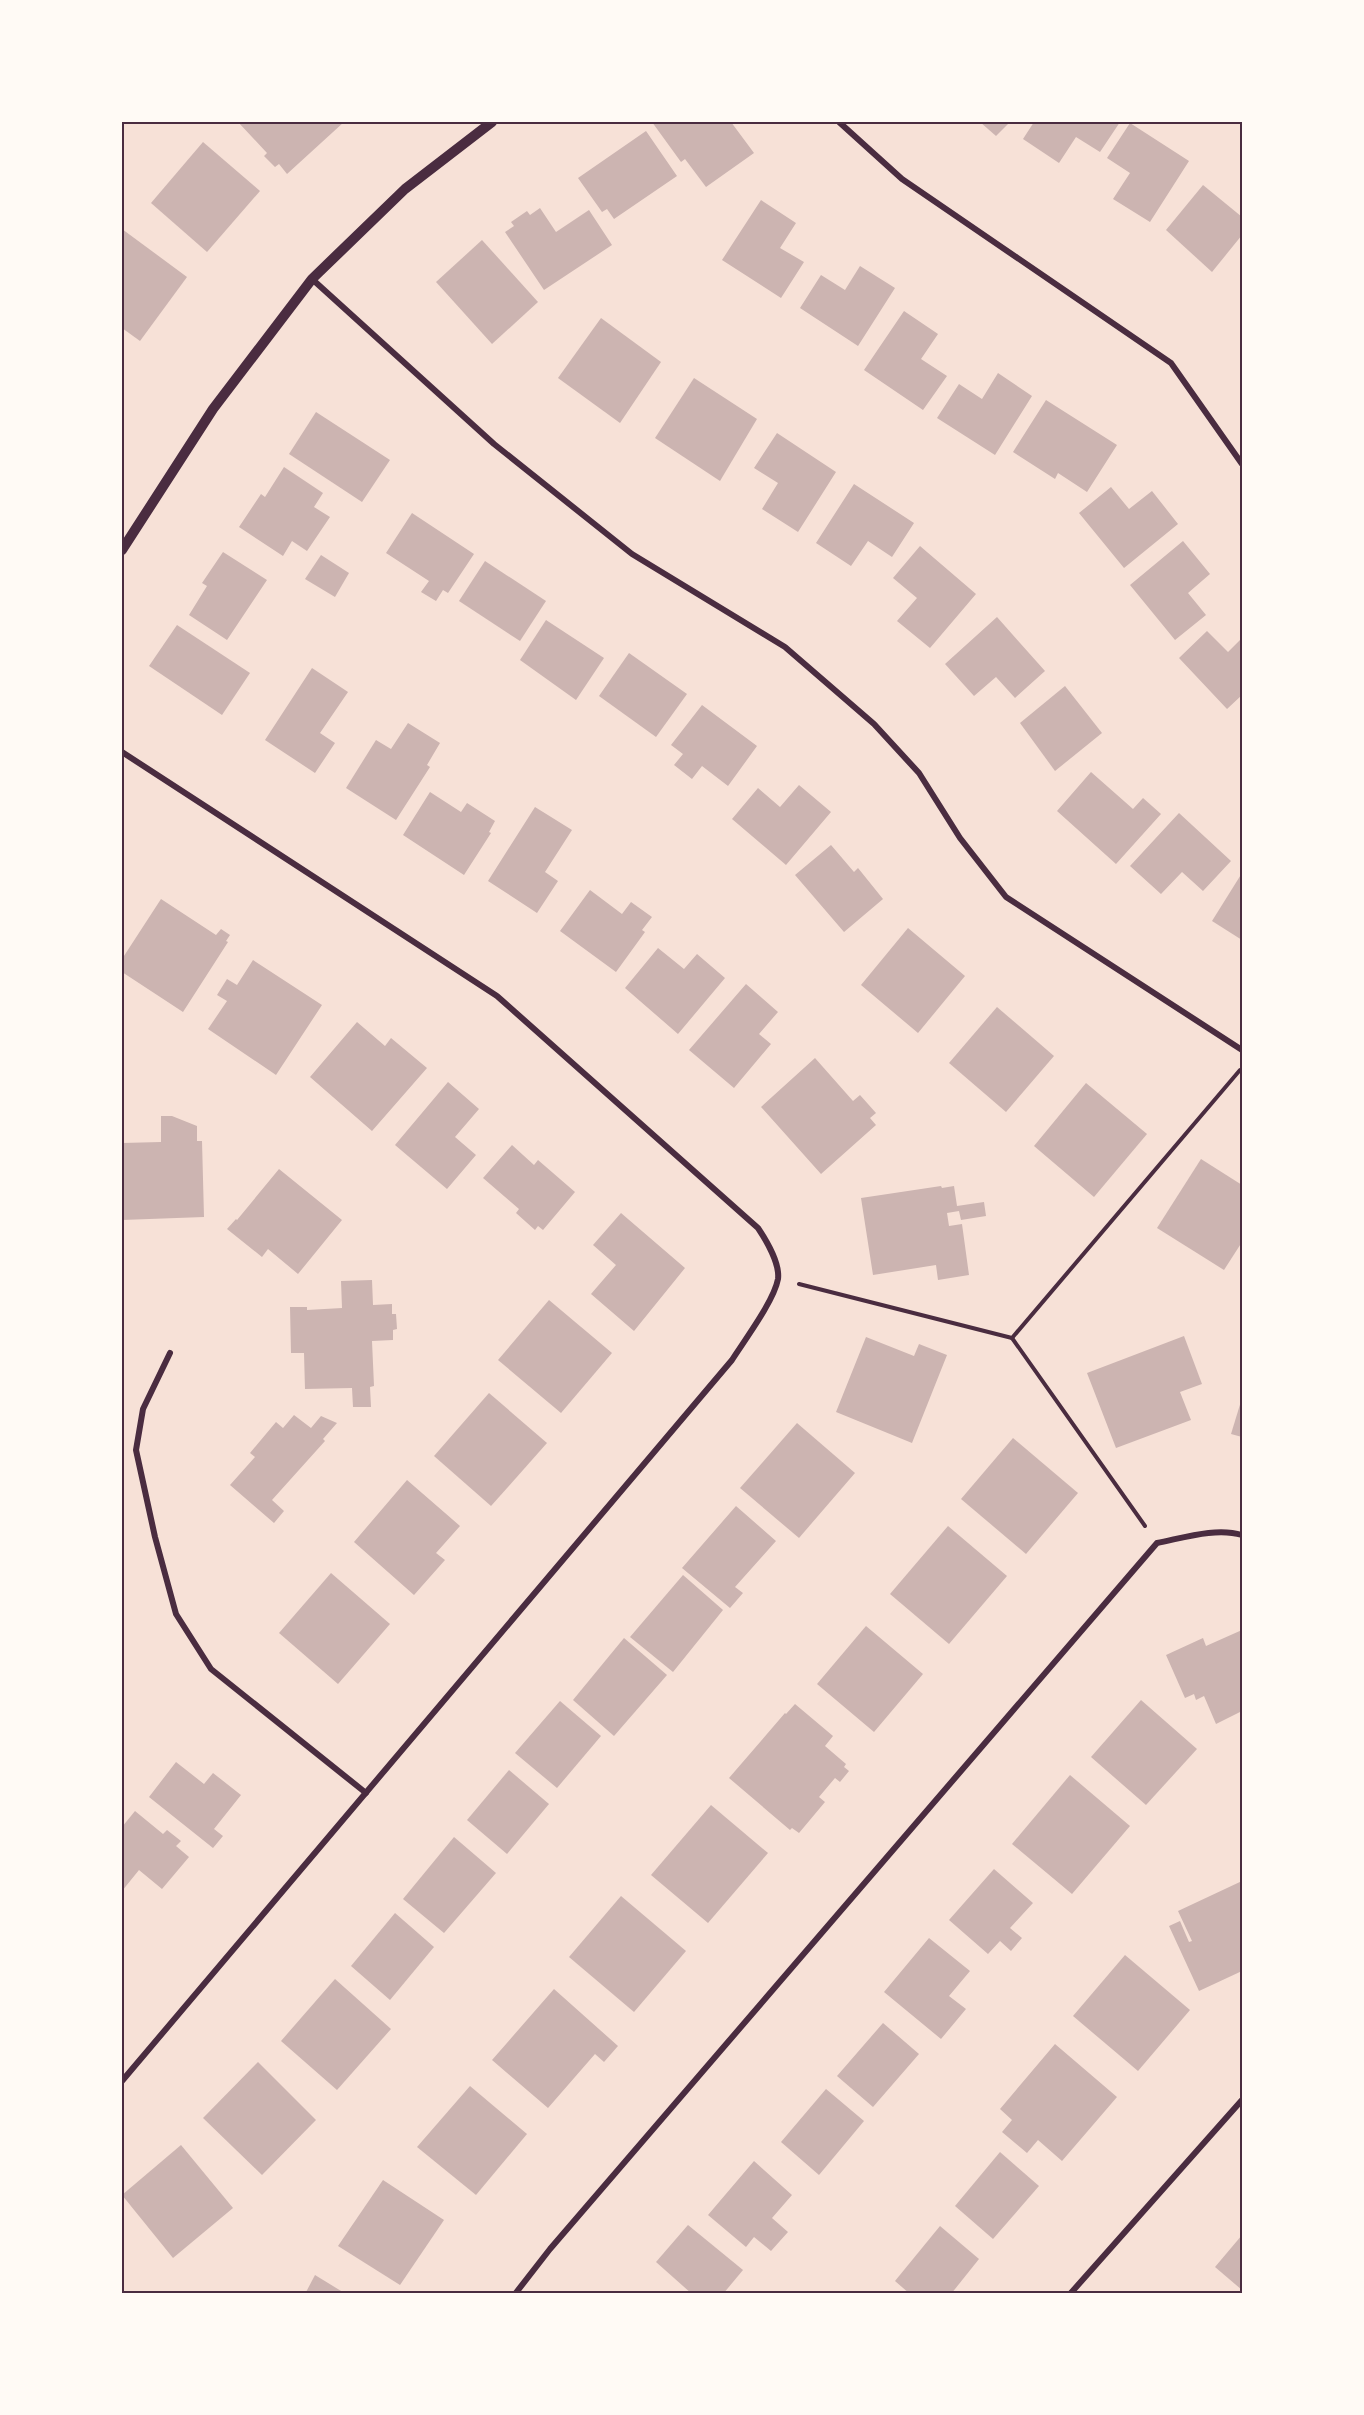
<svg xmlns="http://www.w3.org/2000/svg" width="1364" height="2415" font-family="Lora,serif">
  <rect width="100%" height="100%" fill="#f7e1d7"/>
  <g fill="#ccb4b1">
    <path d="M 238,122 L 344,122 L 287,174 L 279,164 L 275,167 L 264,156 L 267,153 Z"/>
    <path d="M 652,122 L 731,122 L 754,153 L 706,187 L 685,159 L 681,162 Z"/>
    <path d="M 980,122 L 1010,122 L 996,136 Z"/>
    <path d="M 1034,122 L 1120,122 L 1100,152 L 1076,137 L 1059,163 L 1023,139 Z"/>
    <path d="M 1130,123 L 1189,161 L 1150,222 L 1113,199 L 1130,173 L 1107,158 Z"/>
    <path d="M 646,131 L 677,176 L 614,219 L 607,209 L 602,212 L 578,178 Z"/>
    <path d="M 203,142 L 260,191 L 207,252 L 151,203 Z"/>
    <path d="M 1203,185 L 1242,217 L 1242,235 L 1212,272 L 1166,230 Z"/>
    <path d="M 761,200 L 796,223 L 780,248 L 804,262 L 781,298 L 722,260 Z"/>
    <path d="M 540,208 L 556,232 L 589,210 L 612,245 L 544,290 L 505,232 L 514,226 L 511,222 L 527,211 L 530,215 Z"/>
    <path d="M 122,229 L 187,277 L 140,341 L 122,328 Z"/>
    <path d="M 482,240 L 538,302 L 492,344 L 436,282 Z"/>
    <path d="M 860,266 L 895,288 L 858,346 L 800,308 L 821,275 L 845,290 Z"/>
    <path d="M 904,311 L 938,334 L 921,359 L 947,376 L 923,410 L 864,370 Z"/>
    <path d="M 601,318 L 661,362 L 620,423 L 558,378 Z"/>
    <path d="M 998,373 L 1032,396 L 995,455 L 937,418 L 959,384 L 982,399 Z"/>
    <path d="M 694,378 L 757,419 L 720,481 L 655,438 Z"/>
    <path d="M 1046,400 L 1117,445 L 1087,492 L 1058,473 L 1055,479 L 1013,452 Z"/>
    <path d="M 316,412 L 390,460 L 362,502 L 289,454 Z"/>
    <path d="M 777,433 L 836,472 L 798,532 L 762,509 L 778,483 L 754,468 Z"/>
    <path d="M 284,467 L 323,493 L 314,507 L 330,517 L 307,551 L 292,541 L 283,556 L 239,527 L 261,494 L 265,497 Z"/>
    <path d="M 854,484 L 914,523 L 892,557 L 868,541 L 851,566 L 816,543 Z"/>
    <path d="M 1111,487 L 1129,509 L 1152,491 L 1178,524 L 1124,568 L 1079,513 Z"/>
    <path d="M 412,513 L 474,554 L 448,593 L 443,590 L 436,601 L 421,592 L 429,581 L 386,553 Z"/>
    <path d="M 1183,541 L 1210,574 L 1188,593 L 1206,615 L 1175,640 L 1130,585 Z"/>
    <path d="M 920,546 L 976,594 L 930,648 L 897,621 L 917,598 L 893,578 Z"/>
    <path d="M 223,552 L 267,580 L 227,640 L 189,615 L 207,586 L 202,583 Z"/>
    <path d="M 321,555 L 349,573 L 335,597 L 305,579 Z"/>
    <path d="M 485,561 L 546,601 L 520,641 L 459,601 Z"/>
    <path d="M 997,617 L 1045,671 L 1015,698 L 996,677 L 974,696 L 945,664 Z"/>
    <path d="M 546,620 L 604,658 L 576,700 L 520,660 Z"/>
    <path d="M 177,625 L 250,673 L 222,715 L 149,666 Z"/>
    <path d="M 1207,631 L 1228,652 L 1242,638 L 1242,695 L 1227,709 L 1179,658 Z"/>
    <path d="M 629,653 L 687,694 L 656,737 L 599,696 Z"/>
    <path d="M 312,668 L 348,692 L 320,733 L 335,743 L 315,773 L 265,740 Z"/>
    <path d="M 1065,686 L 1102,733 L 1055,771 L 1020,723 Z"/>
    <path d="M 702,705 L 757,746 L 728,786 L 702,766 L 692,779 L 674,765 L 683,754 L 671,745 Z"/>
    <path d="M 408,723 L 440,743 L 427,765 L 430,767 L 396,820 L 346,788 L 376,740 L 391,749 Z"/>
    <path d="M 1091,772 L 1133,809 L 1143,798 L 1161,814 L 1116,864 L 1057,811 Z"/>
    <path d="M 799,785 L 831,812 L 786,865 L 732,819 L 758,788 L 780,807 Z"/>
    <path d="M 430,792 L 461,812 L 467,803 L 495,821 L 489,832 L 491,833 L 464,875 L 403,835 Z"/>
    <path d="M 535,807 L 572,830 L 545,872 L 558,881 L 537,913 L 488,881 Z"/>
    <path d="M 1179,813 L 1231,861 L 1203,891 L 1182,872 L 1161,894 L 1130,866 Z"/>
    <path d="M 831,845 L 854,872 L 858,868 L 883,899 L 844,932 L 795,875 Z"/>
    <path d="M 1242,873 L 1242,940 L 1212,921 Z"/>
    <path d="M 590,890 L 622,914 L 631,902 L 652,917 L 642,930 L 645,932 L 616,972 L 560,931 Z"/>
    <path d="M 161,899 L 216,935 L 221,929 L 230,935 L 226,941 L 228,942 L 183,1012 L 122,972 L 122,959 Z"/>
    <path d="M 908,928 L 965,976 L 918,1033 L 861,985 Z"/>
    <path d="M 658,948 L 684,969 L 697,954 L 725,978 L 678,1034 L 625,988 Z"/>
    <path d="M 253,960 L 322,1005 L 276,1075 L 208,1029 L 227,1001 L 217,995 L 227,979 L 237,985 Z"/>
    <path d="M 746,984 L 778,1012 L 759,1034 L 771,1044 L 734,1088 L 689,1050 Z"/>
    <path d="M 997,1007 L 1054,1056 L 1006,1112 L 949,1063 Z"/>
    <path d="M 357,1022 L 385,1046 L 391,1038 L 427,1068 L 372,1131 L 310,1077 Z"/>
    <path d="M 815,1058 L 853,1101 L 860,1095 L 876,1113 L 870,1118 L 876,1125 L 821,1174 L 761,1107 Z"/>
    <path d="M 448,1082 L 479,1109 L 455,1137 L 476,1155 L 447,1189 L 395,1145 Z"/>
    <path d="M 1086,1083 L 1147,1134 L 1094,1197 L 1034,1146 Z"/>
    <path d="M 161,1116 L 172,1116 L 197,1126 L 197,1141 L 202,1141 L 204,1217 L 122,1220 L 122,1143 L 161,1142 Z"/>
    <path d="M 512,1145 L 534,1165 L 538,1160 L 575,1192 L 543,1230 L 538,1226 L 535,1230 L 516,1213 L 519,1209 L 483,1178 Z"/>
    <path d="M 1201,1159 L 1242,1185 L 1242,1242 L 1224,1270 L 1157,1228 Z"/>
    <path d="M 279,1169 L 342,1220 L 298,1274 L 268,1249 L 262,1257 L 227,1229 L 236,1219 L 237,1220 Z"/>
    <path d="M 941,1186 L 942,1188 L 954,1186 L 957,1206 L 984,1202 L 986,1216 L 961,1220 L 959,1211 L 947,1213 L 949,1226 L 962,1224 L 969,1275 L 938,1280 L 936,1265 L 873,1275 L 861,1198 Z"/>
    <path d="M 621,1213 L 685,1268 L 634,1331 L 591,1294 L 616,1265 L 593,1245 Z"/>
    <path d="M 372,1280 L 373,1305 L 392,1304 L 392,1314 L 396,1314 L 397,1329 L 393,1330 L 393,1340 L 372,1341 L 374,1386 L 370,1387 L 371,1407 L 353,1407 L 352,1388 L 305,1389 L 304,1353 L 291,1353 L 290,1307 L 307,1307 L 307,1310 L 342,1308 L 341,1281 Z"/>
    <path d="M 549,1300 L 612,1353 L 561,1413 L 498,1360 Z"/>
    <path d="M 1184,1336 L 1202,1384 L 1180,1392 L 1191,1420 L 1116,1448 L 1087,1373 Z"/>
    <path d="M 866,1337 L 914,1356 L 919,1344 L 947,1355 L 912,1443 L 836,1412 Z"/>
    <path d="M 489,1393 L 547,1443 L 491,1506 L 434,1456 Z"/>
    <path d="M 1242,1398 L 1242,1437 L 1231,1434 Z"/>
    <path d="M 294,1415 L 311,1428 L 321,1416 L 337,1423 L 323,1439 L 325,1441 L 272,1500 L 284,1511 L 274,1523 L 230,1485 L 255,1457 L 250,1453 L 276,1422 L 283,1428 Z"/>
    <path d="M 797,1423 L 855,1473 L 799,1538 L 740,1488 Z"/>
    <path d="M 1013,1438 L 1078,1493 L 1026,1554 L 961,1499 Z"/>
    <path d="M 407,1480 L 460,1526 L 436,1553 L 445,1560 L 414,1595 L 354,1542 Z"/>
    <path d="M 736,1506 L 776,1541 L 735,1587 L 743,1593 L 730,1608 L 682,1568 Z"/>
    <path d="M 948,1526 L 1007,1576 L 949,1644 L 890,1594 Z"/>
    <path d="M 331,1573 L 390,1624 L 338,1684 L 279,1633 Z"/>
    <path d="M 683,1575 L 723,1610 L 673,1672 L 630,1637 Z"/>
    <path d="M 866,1626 L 923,1674 L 874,1732 L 817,1684 Z"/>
    <path d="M 1242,1630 L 1242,1711 L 1216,1724 L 1204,1696 L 1196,1700 L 1194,1694 L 1185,1698 L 1166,1655 L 1203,1638 L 1206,1646 Z"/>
    <path d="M 624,1638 L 667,1675 L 614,1736 L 573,1700 Z"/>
    <path d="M 1141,1700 L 1197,1749 L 1146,1805 L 1091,1757 Z"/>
    <path d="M 560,1701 L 601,1736 L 557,1788 L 515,1753 Z"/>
    <path d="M 795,1704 L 833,1736 L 825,1746 L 846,1764 L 844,1767 L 849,1771 L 840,1782 L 835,1778 L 819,1797 L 825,1802 L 799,1833 L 792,1828 L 790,1830 L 729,1778 L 785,1713 L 786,1714 Z"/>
    <path d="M 176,1762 L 204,1784 L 213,1773 L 241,1795 L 214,1829 L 223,1836 L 213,1848 L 149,1797 Z"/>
    <path d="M 509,1770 L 549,1804 L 507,1854 L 467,1820 Z"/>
    <path d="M 1070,1775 L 1130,1826 L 1072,1894 L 1012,1844 Z"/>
    <path d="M 711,1805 L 768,1853 L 708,1923 L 651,1875 Z"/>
    <path d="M 135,1811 L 163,1834 L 167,1830 L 181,1841 L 176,1846 L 189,1857 L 162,1889 L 139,1870 L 122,1891 L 122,1827 Z"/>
    <path d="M 454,1837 L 496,1873 L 444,1933 L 403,1899 Z"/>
    <path d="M 994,1869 L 1033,1903 L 1010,1928 L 1022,1938 L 1011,1951 L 1000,1941 L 988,1954 L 949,1920 Z"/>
    <path d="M 1242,1881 L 1242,1971 L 1199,1991 L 1169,1926 L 1180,1921 L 1189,1942 L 1192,1941 L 1178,1911 Z"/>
    <path d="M 621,1896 L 686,1951 L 634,2012 L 569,1957 Z"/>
    <path d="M 395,1913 L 434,1947 L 390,2000 L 351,1966 Z"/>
    <path d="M 929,1938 L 970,1971 L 949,1996 L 966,2009 L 941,2039 L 884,1992 Z"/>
    <path d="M 1125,1955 L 1190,2010 L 1138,2071 L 1073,2016 Z"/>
    <path d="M 335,1979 L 391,2029 L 337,2090 L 281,2041 Z"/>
    <path d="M 554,1989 L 618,2046 L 604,2062 L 595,2054 L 548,2108 L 492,2060 Z"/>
    <path d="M 883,2023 L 919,2054 L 873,2107 L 837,2076 Z"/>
    <path d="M 1055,2044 L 1117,2097 L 1062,2161 L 1038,2140 L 1027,2153 L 1002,2132 L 1012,2120 L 1000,2109 Z"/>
    <path d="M 258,2062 L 316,2120 L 262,2175 L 203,2118 Z"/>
    <path d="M 470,2086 L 527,2134 L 476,2195 L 417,2147 Z"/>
    <path d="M 826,2089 L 864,2121 L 819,2175 L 781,2142 Z"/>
    <path d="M 181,2145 L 233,2208 L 173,2258 L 122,2195 Z"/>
    <path d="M 1000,2152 L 1039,2186 L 993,2239 L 955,2206 Z"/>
    <path d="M 754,2161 L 792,2195 L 772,2218 L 788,2232 L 771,2251 L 754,2237 L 746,2247 L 708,2215 Z"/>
    <path d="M 383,2180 L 444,2220 L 400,2285 L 338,2246 Z"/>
    <path d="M 688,2225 L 743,2270 L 723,2294 L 692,2294 L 656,2262 Z"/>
    <path d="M 940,2226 L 979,2259 L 951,2294 L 910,2294 L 895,2281 Z"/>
    <path d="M 1242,2235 L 1242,2290 L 1215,2267 Z"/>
    <path d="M 315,2275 L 346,2294 L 305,2294 Z"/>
  </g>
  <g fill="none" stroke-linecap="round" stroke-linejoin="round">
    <g stroke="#4a2c40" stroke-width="4">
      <path d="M 799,1284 L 1012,1338 L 1240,1070"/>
      <path d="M 1012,1338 L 1145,1526"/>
    </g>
    <g stroke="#4a2c40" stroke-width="6">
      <path d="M 839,122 L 902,179 L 1171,363 L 1242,464"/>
      <path d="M 312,279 L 494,444 L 632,554 L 785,647 L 874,724 L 919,773 L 960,838 L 1006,897 L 1242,1050"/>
      <path d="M 122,752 L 497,996 L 758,1228 C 766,1240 780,1264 778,1279 C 774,1301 744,1341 732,1360 L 122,2081"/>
      <path d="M 170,1353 L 143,1409 L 136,1450 L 155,1537 L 176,1614 L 211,1669 L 366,1793"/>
      <path d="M 515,2294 L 550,2249 L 1157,1543 C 1183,1538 1216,1527 1242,1535"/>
      <path d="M 1070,2294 L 1242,2100"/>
    </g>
    <path stroke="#4a2c40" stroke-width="10" d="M 122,550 L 213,409 L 312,279 L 405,189 L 492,122"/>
  </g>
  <rect width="1364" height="2415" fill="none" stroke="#fffaf5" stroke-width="246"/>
  <rect x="123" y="123" width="1118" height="2169" fill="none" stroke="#4a2c40" stroke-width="2"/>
</svg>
